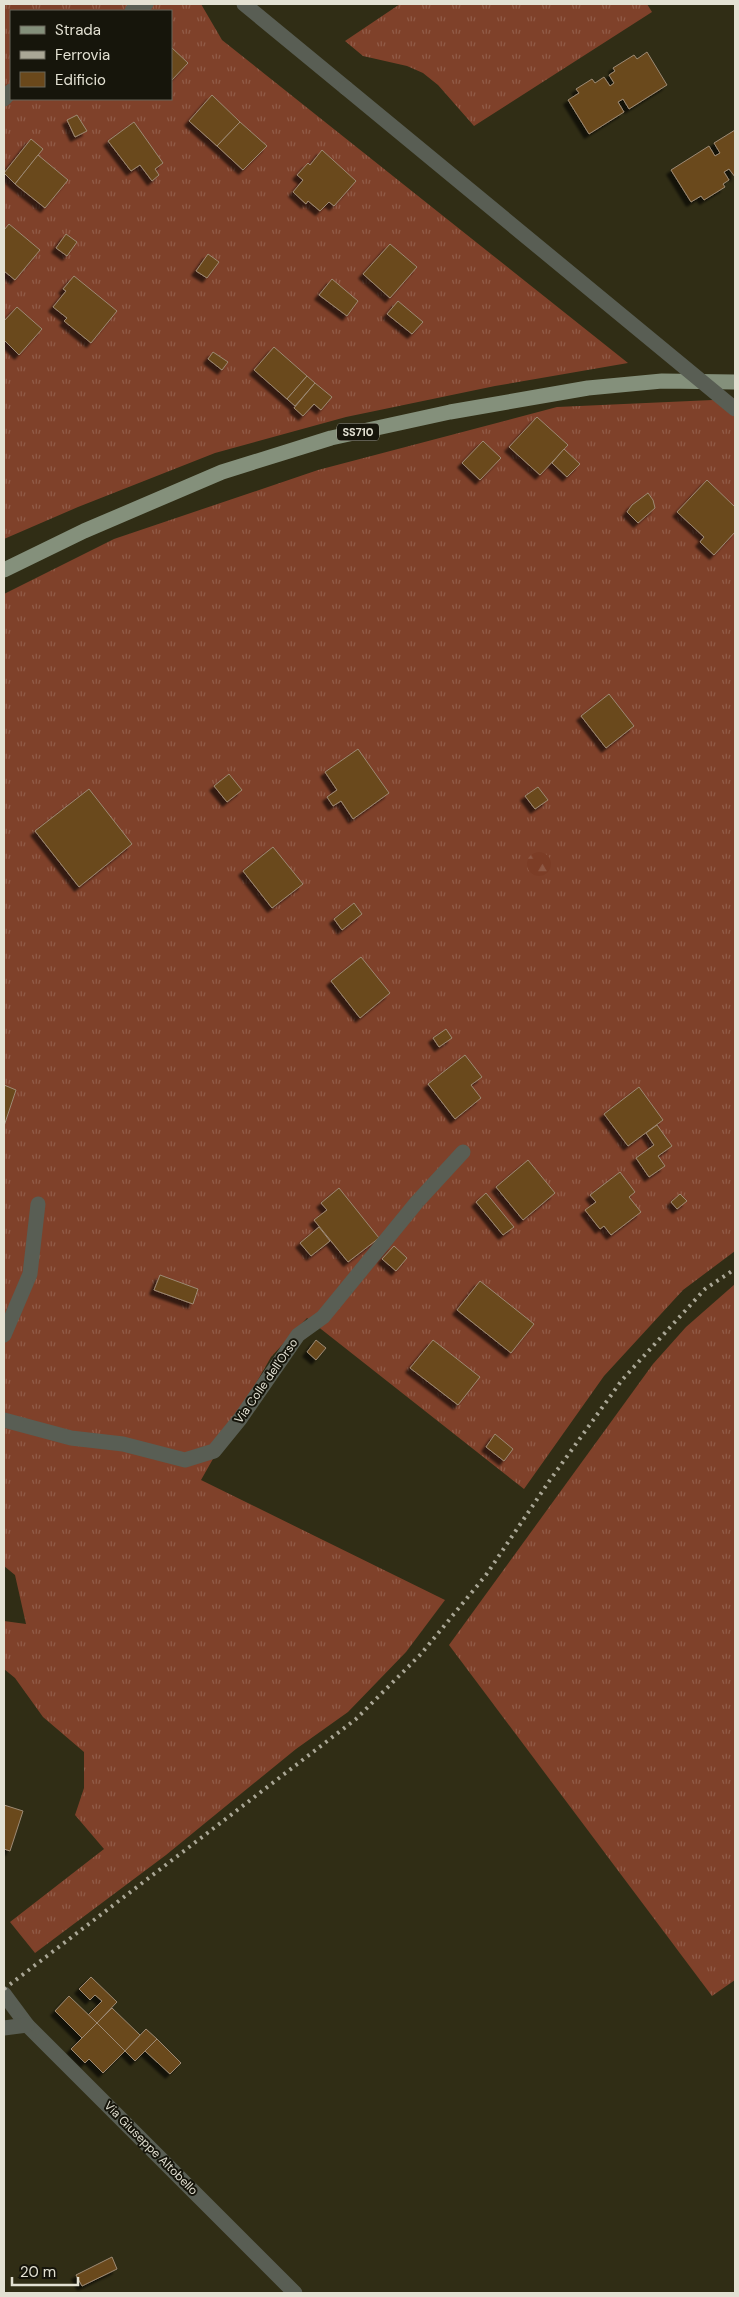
<svg xmlns="http://www.w3.org/2000/svg" width="739" height="2297" font-family="'DM Sans',sans-serif">
  <defs>
    <pattern id="grass-tufts" width="24" height="20" patternUnits="userSpaceOnUse" patternTransform="scale(1.25)"><rect width="24" height="20" fill="#7f412a"/><path d="M3 7l-1-3M5 7V3M7 7l1-3M15 17l-1-3M17 17v-4M19 17l1-3" fill="none" stroke="#915c48"/></pattern>
    <pattern id="forest-firs" width="22" height="20" patternUnits="userSpaceOnUse" patternTransform="scale(1.25)"><rect width="22" height="20" fill="#7c3d26"/><path d="M5 1l3.5 6h-7zM16 11l3.5 6h-7z" fill="#8e5945"/></pattern>
    <filter id="shadow"><feDropShadow dx="-4.5" dy="4.5" stdDeviation="1" flood-color="#0009"/></filter>
  </defs>
  <rect width="100%" height="100%" fill="#302d15"/>
  <g fill="url(#grass-tufts)" fill-rule="evenodd">
    <path d="M 4,4 L 201,4 L 222,40 L 628,363 L 495,386 L 346,417 L 215,453 L 78,507 L 4,539 ZM 11,11 L 171,11 L 171,99 L 11,99 Z"/>
    <path d="M 400,4 L 647,4 L 652,12 L 474,126 L 438,85 L 423,73 L 407,66 L 363,56 L 345,41 Z"/>
    <path d="M 735,399 L 735,1251 L 683,1290 L 604,1376 L 524,1489 L 307,1318 L 271,1357 L 201,1480 L 445,1600 L 406,1652 L 348,1712 L 296,1749 L 166,1855 L 35,1953 L 10,1922 L 104,1849 L 75,1815 L 84,1788 L 84,1752 L 43,1717 L 15,1678 L 4,1669 L 4,1621 L 26,1624 L 15,1575 L 4,1566 L 4,594 L 114,539 L 318,470 L 557,407 Z"/>
    <path d="M 735,1284 L 735,1980 L 712,1996 L 449,1645 L 653,1364 L 686,1327 Z"/>
  </g>
  <circle fill="url(#forest-firs)" cx="539" cy="864" r="12"/>
  <g fill="#6a481b" stroke="#9d8a74" filter="url(#shadow)">
    <path d="M 171,47 L 188,63 L 171,81 Z"/>
    <path d="M 647,52 L 667,85 L 629,109 L 623,99 L 618,102 L 624,112 L 589,134 L 568,100 L 579,93 L 576,89 L 592,79 L 595,83 L 604,77 L 610,86 L 614,83 L 609,75 L 615,71 L 613,68 L 634,55 L 637,59 Z"/>
    <path d="M 212,95 L 240,122 L 217,146 L 189,121 Z"/>
    <path d="M 77,115 L 87,131 L 75,137 L 67,120 Z"/>
    <path d="M 134,122 L 163,163 L 155,169 L 159,175 L 152,181 L 140,165 L 131,171 L 108,141 Z"/>
    <path d="M 240,122 L 267,146 L 243,170 L 217,146 Z"/>
    <path d="M 735,130 L 735,177 L 729,169 L 724,172 L 729,180 L 723,184 L 725,187 L 704,200 L 701,196 L 691,202 L 671,170 L 709,146 L 715,156 L 720,153 L 714,143 Z"/>
    <path d="M 31,139 L 43,149 L 15,184 L 4,173 Z"/>
    <path d="M 322,150 L 356,181 L 334,206 L 329,202 L 320,211 L 308,201 L 306,204 L 293,192 L 303,180 L 297,175 L 308,163 L 310,165 Z"/>
    <path d="M 38,155 L 68,180 L 45,208 L 15,184 Z"/>
    <path d="M 9,224 L 40,250 L 15,280 L 4,271 L 4,230 Z"/>
    <path d="M 66,234 L 77,242 L 67,256 L 56,248 Z"/>
    <path d="M 390,244 L 417,267 L 390,298 L 363,274 Z"/>
    <path d="M 208,254 L 219,262 L 207,278 L 196,271 Z"/>
    <path d="M 74,276 L 117,311 L 91,343 L 64,321 L 67,318 L 53,307 L 66,291 L 63,289 Z"/>
    <path d="M 332,279 L 358,301 L 347,316 L 319,295 Z"/>
    <path d="M 398,301 L 423,322 L 412,334 L 387,314 Z"/>
    <path d="M 17,307 L 42,329 L 19,355 L 4,340 L 4,321 Z"/>
    <path d="M 274,347 L 307,376 L 287,399 L 254,370 Z"/>
    <path d="M 213,352 L 228,362 L 222,370 L 208,359 Z"/>
    <path d="M 307,376 L 315,383 L 295,406 L 287,399 Z"/>
    <path d="M 315,383 L 332,397 L 321,410 L 314,404 L 303,416 L 294,408 Z"/>
    <path d="M 537,417 L 568,445 L 540,475 L 509,447 Z"/>
    <path d="M 483,441 L 501,458 L 480,480 L 462,463 Z"/>
    <path d="M 564,449 L 580,464 L 567,477 L 552,463 Z"/>
    <path d="M 707,480 L 735,507 L 735,532 L 714,555 L 700,542 L 704,537 L 677,512 Z"/>
    <path d="M 648,493 L 653,500 L 655,508 L 638,523 L 627,512 L 632,505 Z"/>
    <path d="M 609,694 L 634,726 L 606,748 L 581,716 Z"/>
    <path d="M 358,749 L 389,793 L 353,819 L 341,801 L 333,806 L 327,797 L 337,790 L 325,772 Z"/>
    <path d="M 229,774 L 242,790 L 227,802 L 214,786 Z"/>
    <path d="M 538,787 L 548,800 L 535,809 L 525,796 Z"/>
    <path d="M 89,789 L 132,844 L 79,887 L 35,831 Z"/>
    <path d="M 273,847 L 303,884 L 272,908 L 243,871 Z"/>
    <path d="M 354,903 L 362,914 L 342,930 L 334,919 Z"/>
    <path d="M 361,957 L 390,993 L 360,1018 L 331,981 Z"/>
    <path d="M 446,1029 L 452,1038 L 439,1047 L 433,1038 Z"/>
    <path d="M 465,1055 L 482,1077 L 471,1085 L 481,1098 L 455,1119 L 428,1084 Z"/>
    <path d="M 4,1085 L 16,1090 L 4,1126 Z"/>
    <path d="M 639,1087 L 663,1120 L 628,1146 L 604,1114 Z"/>
    <path d="M 657,1125 L 672,1146 L 658,1156 L 665,1166 L 649,1177 L 636,1158 L 654,1145 L 646,1133 Z"/>
    <path d="M 528,1160 L 555,1193 L 523,1220 L 496,1187 Z"/>
    <path d="M 620,1172 L 635,1192 L 629,1197 L 641,1212 L 611,1235 L 604,1226 L 600,1229 L 585,1210 L 596,1202 L 590,1195 Z"/>
    <path d="M 339,1188 L 379,1238 L 348,1262 L 314,1220 L 327,1210 L 321,1203 Z"/>
    <path d="M 486,1193 L 514,1227 L 503,1235 L 476,1202 Z"/>
    <path d="M 680,1194 L 687,1201 L 677,1209 L 671,1202 Z"/>
    <path d="M 319,1227 L 330,1241 L 311,1256 L 300,1243 Z"/>
    <path d="M 394,1246 L 407,1258 L 396,1271 L 382,1259 Z"/>
    <path d="M 160,1275 L 198,1289 L 193,1304 L 154,1290 Z"/>
    <path d="M 480,1281 L 534,1324 L 511,1353 L 457,1310 Z"/>
    <path d="M 316,1340 L 326,1348 L 316,1360 L 307,1352 Z"/>
    <path d="M 433,1340 L 480,1377 L 458,1405 L 410,1368 Z"/>
    <path d="M 495,1434 L 513,1449 L 504,1461 L 486,1447 Z"/>
    <path d="M 4,1805 L 23,1811 L 10,1851 L 4,1849 Z"/>
    <path d="M 91,1977 L 117,2002 L 97,2023 L 88,2015 L 102,2001 L 95,1995 L 90,2000 L 79,1989 Z"/>
    <path d="M 69,1996 L 97,2023 L 82,2038 L 55,2011 Z"/>
    <path d="M 112,2008 L 140,2035 L 125,2051 L 97,2023 Z"/>
    <path d="M 97,2023 L 125,2051 L 103,2073 L 89,2059 L 85,2063 L 71,2049 Z"/>
    <path d="M 146,2029 L 157,2039 L 135,2061 L 125,2051 Z"/>
    <path d="M 157,2039 L 181,2063 L 170,2074 L 145,2051 Z"/>
    <path d="M 112,2257 L 117,2269 L 82,2286 L 76,2275 Z"/>
  </g>
  <g fill="none" stroke-linecap="round" stroke-linejoin="round">
    <g stroke="#595e54" stroke-width="15">
      <path d="M 244,4 L 346,88"/>
      <path d="M 132,11 L 146,4"/>
      <path d="M 4,99 L 11,91"/>
      <path d="M 4,1335 L 30,1274 L 38,1204"/>
      <path d="M 4,1420 L 71,1438 L 123,1444 L 185,1460 L 214,1451 L 240,1419 L 298,1335 L 323,1317 L 417,1202 L 463,1152"/>
      <path d="M 4,1994 L 27,2025 L 295,2293"/>
      <path d="M 4,2028 L 27,2025"/>
    </g>
    <path stroke="#84907b" stroke-width="15" d="M 4,570 L 84,531 L 222,472 L 331,438 L 450,412 L 588,388 L 662,381 L 735,382"/>
    <path stroke="#aaa796" stroke-width="4" stroke-dasharray="2.5 5" stroke-linecap="butt" d="M 4,1989 L 356,1719 L 421,1654 L 486,1575 L 550,1480 L 622,1380 L 705,1289 L 735,1269"/>
    <path stroke="#595e54" stroke-width="15" d="M 346,88 L 735,409"/>
  </g>
  <g text-anchor="middle" dominant-baseline="central" stroke-width="4" stroke-linejoin="round" paint-order="stroke">
    <rect fill="#16150b" stroke="#a6a497" stroke-width="1" x="337" y="423.5" width="42" height="17" rx="4"/>
    <g font-size="11" font-weight="bold" fill="#e3e1d3">
      <text x="358" y="432">SS710</text>
    </g>
    <g font-size="12" fill="#e3e1d3" stroke="#16150b">
      <text transform="translate(266 1381) rotate(-55)">Via Colle dell'Orso</text>
      <text transform="translate(151 2148) rotate(45)">Via Giuseppe Altobello</text>
    </g>
  </g>
  <rect width="739" height="2297" fill="none" stroke="#e3e1d3" stroke-width="10"/>
  <rect x="10" y="10" width="162" height="90" fill="#16150b" stroke="#68675b"/>
  <rect x="20" y="26" width="25" height="8" fill="#84907b" stroke="#68675b"/>
  <text x="55" y="35" font-size="15" fill="#e3e1d3">Strada</text>
  <rect x="20" y="51" width="25" height="8" fill="#aaa796" stroke="#68675b"/>
  <text x="55" y="60" font-size="15" fill="#e3e1d3">Ferrovia</text>
  <rect x="20" y="72" width="25" height="15" fill="#6a481b" stroke="#68675b"/>
  <text x="55" y="85" font-size="15" fill="#e3e1d3">Edificio</text>
  <path d="M12 2277v8h66v-8" fill="none" stroke="#e3e1d3" stroke-width="2.5"/>
  <text x="20" y="2277" font-size="15" fill="#e3e1d3" stroke="#16150b" stroke-width="4" paint-order="stroke">20 m</text>
</svg>
